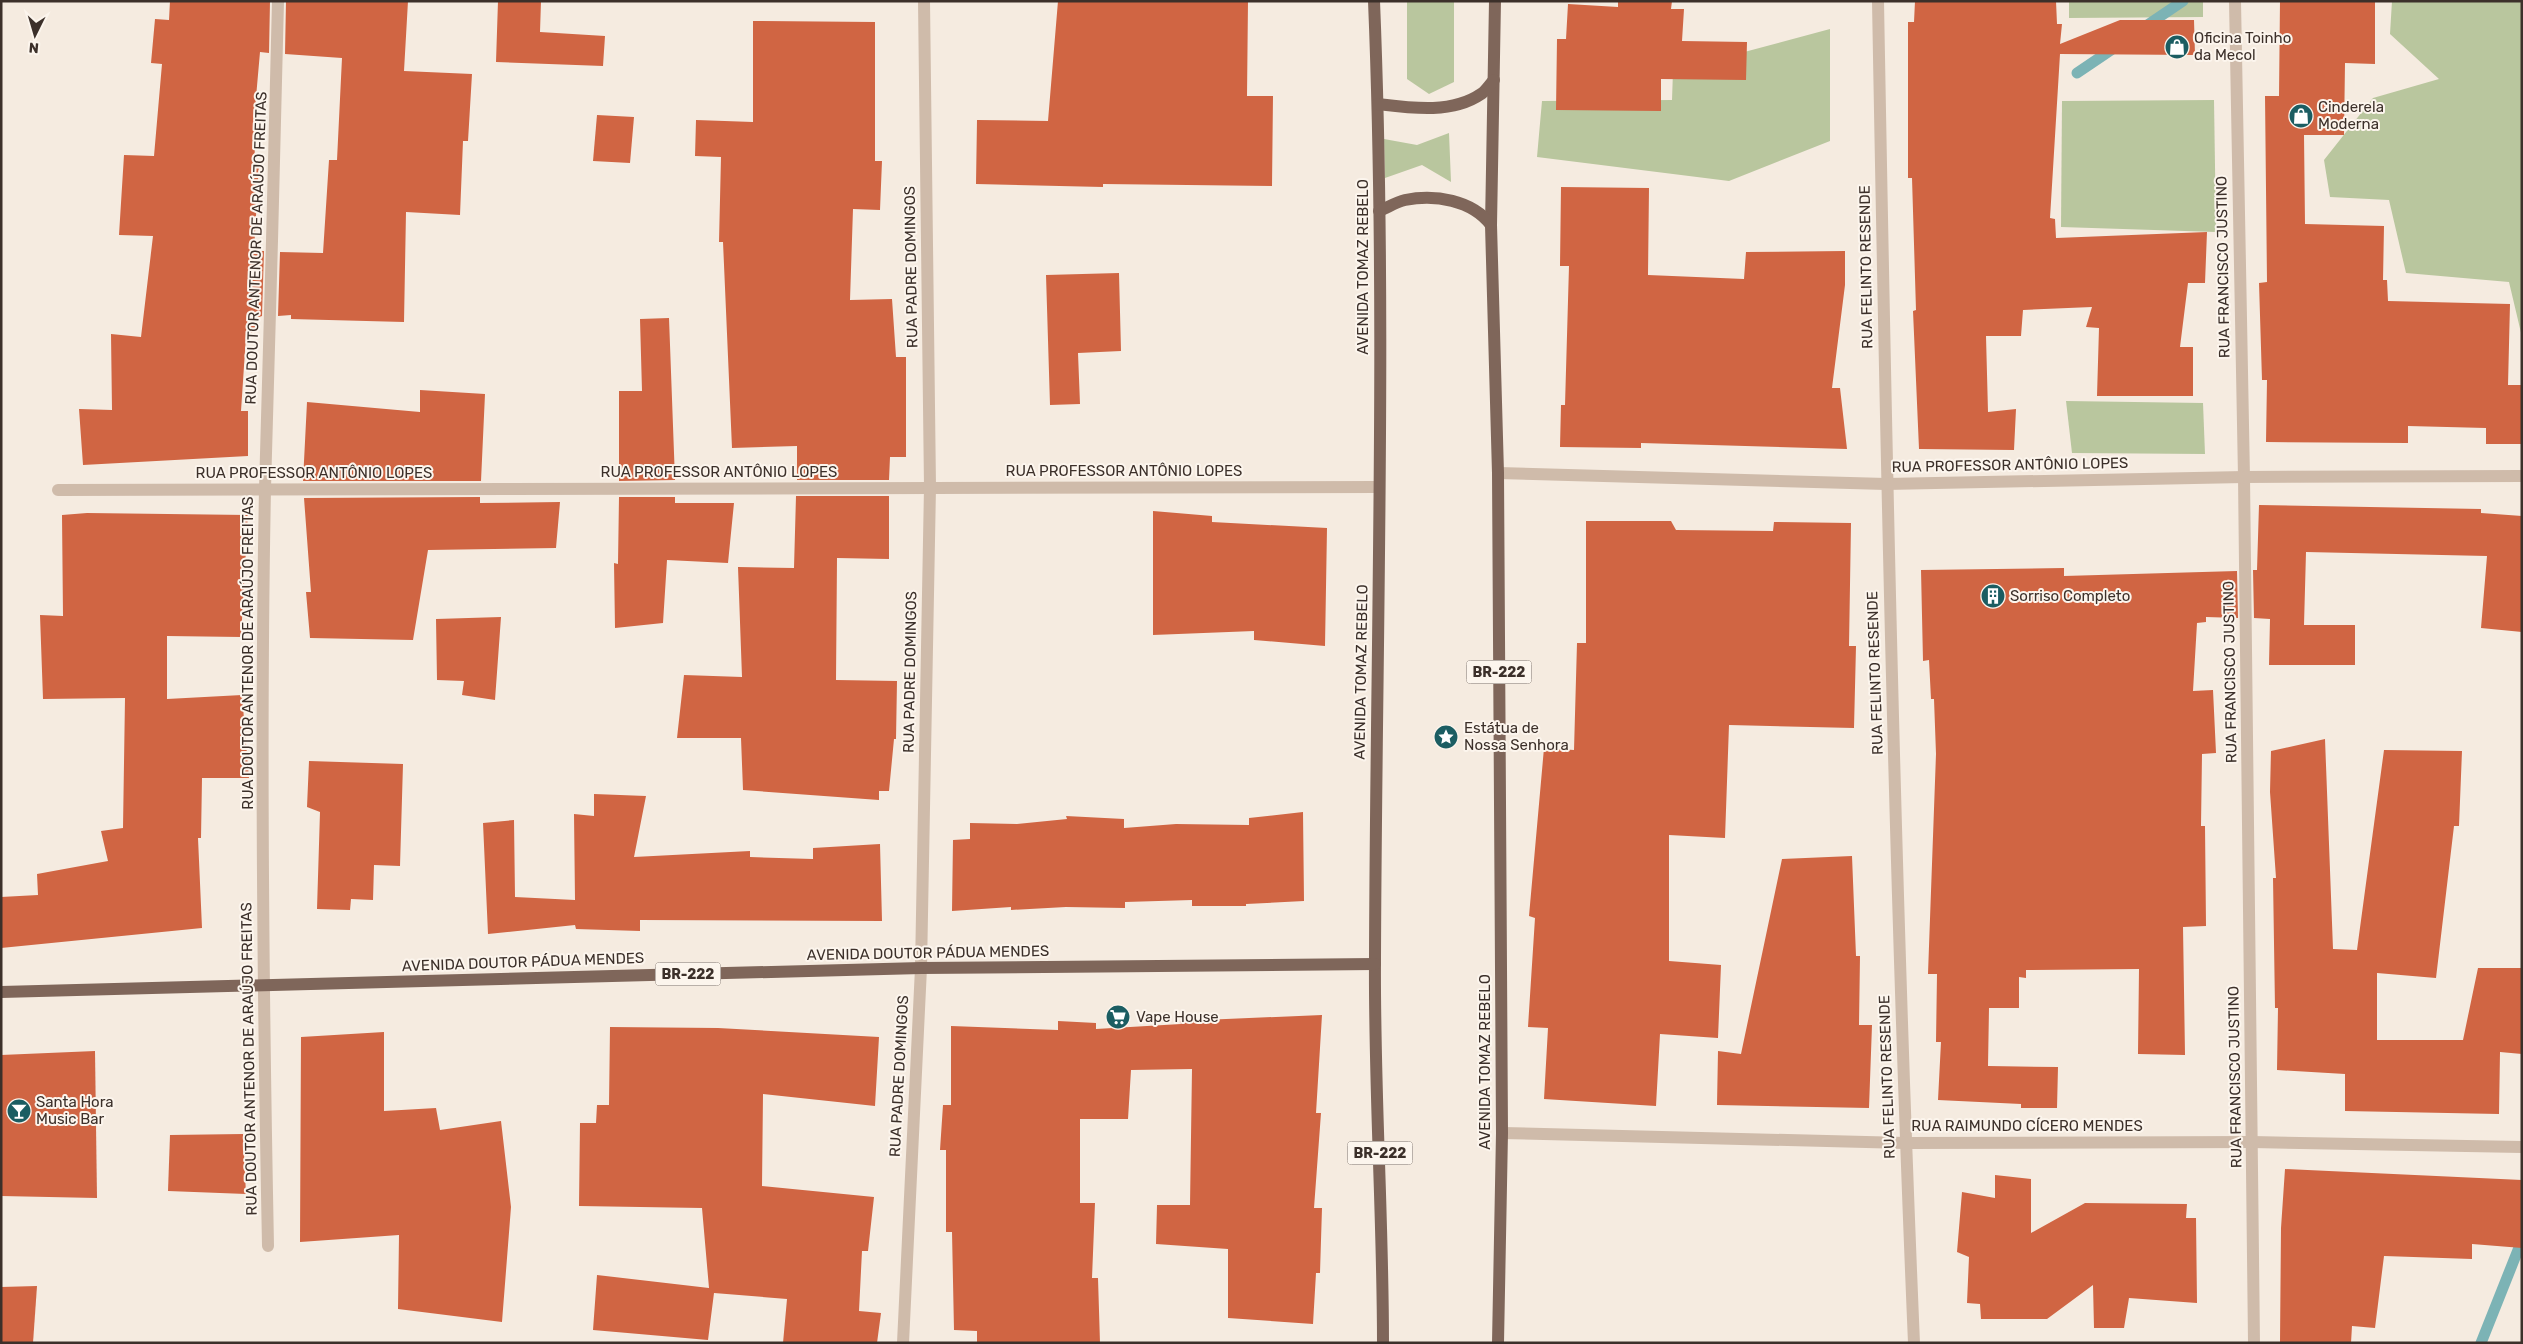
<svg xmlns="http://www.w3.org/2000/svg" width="2523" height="1344" font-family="Rubik,sans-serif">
  <rect width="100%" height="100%" fill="#f5ebe0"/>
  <g fill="#b9c69e">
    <path d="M 1407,1 L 1454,1 L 1454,82 L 1429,94 L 1407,79 Z"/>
    <path d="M 2069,1 L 2203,1 L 2203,17 L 2069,18 Z"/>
    <path d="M 2392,1 L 2522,1 L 2522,337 L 2509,282 L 2406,273 L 2389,200 L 2330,197 L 2324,160 L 2373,98 L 2439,79 L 2390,34 Z"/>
    <path d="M 1830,29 L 1830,141 L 1729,181 L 1537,157 L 1542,101 L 1672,100 L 1673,71 Z"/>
    <path d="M 2214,100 L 2216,232 L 2061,227 L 2062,101 Z"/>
    <path d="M 1449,133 L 1451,182 L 1422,165 L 1385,178 L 1384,139 L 1417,145 Z"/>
    <path d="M 2066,401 L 2203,403 L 2205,454 L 2072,453 Z"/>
  </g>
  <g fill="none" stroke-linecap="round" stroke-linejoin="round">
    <g stroke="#7cb3b5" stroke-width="11">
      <path d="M 2143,28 L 2183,1"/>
      <path d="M 2077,73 L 2117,46"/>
      <path d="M 2481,1343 L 2522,1240"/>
    </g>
  </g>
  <g fill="#d06543">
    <path d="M 170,1 L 270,1 L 269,53 L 260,52 L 254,120 L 257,120 L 254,162 L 259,163 L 254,251 L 264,251 L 262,316 L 256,318 L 255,337 L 246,336 L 241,411 L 248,411 L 248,456 L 83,465 L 79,409 L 112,410 L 111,334 L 141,337 L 153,236 L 119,235 L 124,155 L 154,156 L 162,64 L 151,63 L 155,19 L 169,20 Z"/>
    <path d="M 286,1 L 408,1 L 404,71 L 472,74 L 468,141 L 463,141 L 460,215 L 406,212 L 404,322 L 291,319 L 291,315 L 278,316 L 280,252 L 323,253 L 329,160 L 337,160 L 342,58 L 285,54 Z"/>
    <path d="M 498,1 L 541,1 L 540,32 L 605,36 L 603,66 L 496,62 Z"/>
    <path d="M 1058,1 L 1248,1 L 1247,96 L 1273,96 L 1272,186 L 1103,184 L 1103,187 L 976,184 L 977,120 L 1048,121 Z"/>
    <path d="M 1618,1 L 1672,1 L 1671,9 L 1684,9 L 1682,41 L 1747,42 L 1746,80 L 1661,79 L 1661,111 L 1556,110 L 1557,39 L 1566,39 L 1568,4 L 1618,7 Z"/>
    <path d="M 1915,1 L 2056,1 L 2057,24 L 2062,24 L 2060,44 L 2120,20 L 2194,20 L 2195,55 L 2060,54 L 2050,218 L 2055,219 L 2056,238 L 2207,232 L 2205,283 L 2188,283 L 2180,347 L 2193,347 L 2193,396 L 2097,396 L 2099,328 L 2086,327 L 2092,307 L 2023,310 L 2021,336 L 1986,336 L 1988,412 L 2016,409 L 2014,450 L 1919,449 L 1913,311 L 1916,310 L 1912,178 L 1908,178 L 1908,22 L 1914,22 Z"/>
    <path d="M 2280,1 L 2375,1 L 2375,64 L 2345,63 L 2344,135 L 2304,135 L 2305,224 L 2384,226 L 2383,280 L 2387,280 L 2388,301 L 2510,304 L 2508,385 L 2522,385 L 2522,444 L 2486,444 L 2486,428 L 2408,426 L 2408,443 L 2266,442 L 2267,380 L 2262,380 L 2259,283 L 2267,282 L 2265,96 L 2279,96 Z"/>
    <path d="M 753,21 L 875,22 L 875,161 L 882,161 L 880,210 L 853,209 L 850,300 L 892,299 L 896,357 L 906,357 L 906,457 L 890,457 L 889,480 L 797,480 L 797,446 L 732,448 L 723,242 L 719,242 L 721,157 L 695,156 L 696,120 L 753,122 Z"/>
    <path d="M 597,115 L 634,117 L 630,163 L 593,161 Z"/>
    <path d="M 1561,187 L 1649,188 L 1648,275 L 1744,279 L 1746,252 L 1845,251 L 1845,285 L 1832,388 L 1840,388 L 1847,449 L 1641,443 L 1641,448 L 1560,447 L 1561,405 L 1565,405 L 1569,266 L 1560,266 Z"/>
    <path d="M 1119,273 L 1121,351 L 1078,353 L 1080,404 L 1050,405 L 1046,275 Z"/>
    <path d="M 669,318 L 675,480 L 619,481 L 619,391 L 642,391 L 640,319 Z"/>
    <path d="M 420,390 L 485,394 L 481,481 L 303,481 L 307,402 L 420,412 Z"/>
    <path d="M 796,496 L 889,496 L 889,559 L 837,558 L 836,680 L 897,681 L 896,739 L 894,739 L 889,791 L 879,791 L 879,800 L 743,790 L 741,738 L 677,738 L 684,675 L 742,677 L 738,567 L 794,568 Z"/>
    <path d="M 480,497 L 480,503 L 560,502 L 556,548 L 428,550 L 413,640 L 310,638 L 306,592 L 311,592 L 304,498 Z"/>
    <path d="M 619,497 L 675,497 L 675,503 L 734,503 L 728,563 L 667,560 L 663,623 L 615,628 L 614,563 L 618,564 Z"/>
    <path d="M 2259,505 L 2481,509 L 2481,513 L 2522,516 L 2522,632 L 2481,628 L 2487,556 L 2306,552 L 2304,625 L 2355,625 L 2355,665 L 2269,665 L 2270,619 L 2254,618 L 2253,570 L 2257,570 Z"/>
    <path d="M 1153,511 L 1212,516 L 1212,522 L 1327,528 L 1325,646 L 1254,640 L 1254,631 L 1153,635 Z"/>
    <path d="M 87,513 L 248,515 L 241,637 L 167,636 L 167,699 L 242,695 L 249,778 L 202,778 L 201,838 L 198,838 L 202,928 L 1,948 L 1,897 L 38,895 L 37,874 L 108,861 L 101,831 L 123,828 L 125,698 L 43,699 L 40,615 L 63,616 L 62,515 Z"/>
    <path d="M 1586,521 L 1671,521 L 1676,530 L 1773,531 L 1774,522 L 1851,523 L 1849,646 L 1856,646 L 1854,728 L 1729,725 L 1725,838 L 1669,835 L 1669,961 L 1721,965 L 1718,1038 L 1660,1034 L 1656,1106 L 1544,1099 L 1548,1028 L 1528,1027 L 1535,918 L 1529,916 L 1544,748 L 1574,750 L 1577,643 L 1586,643 Z"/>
    <path d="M 2064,568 L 2064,576 L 2237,571 L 2238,618 L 2206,617 L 2206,622 L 2197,623 L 2193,691 L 2213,690 L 2216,753 L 2202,754 L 2201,826 L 2205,826 L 2206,926 L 2183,927 L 2185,1055 L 2138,1054 L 2139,969 L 2026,970 L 2026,978 L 2019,977 L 2019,1008 L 1989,1008 L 1988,1066 L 2058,1067 L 2057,1108 L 2021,1108 L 2021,1104 L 1938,1100 L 1941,1042 L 1936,1042 L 1937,974 L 1928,974 L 1936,754 L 1934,699 L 1931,699 L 1929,660 L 1923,661 L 1921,570 Z"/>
    <path d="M 501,617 L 495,700 L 462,695 L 464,681 L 437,680 L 436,619 Z"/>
    <path d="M 2325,739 L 2333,949 L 2357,950 L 2384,750 L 2462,751 L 2459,826 L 2454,826 L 2436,978 L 2377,973 L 2377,1040 L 2463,1040 L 2478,968 L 2522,968 L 2522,1054 L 2500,1052 L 2499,1114 L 2345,1111 L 2345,1074 L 2277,1070 L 2278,1008 L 2275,1008 L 2273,878 L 2276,878 L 2270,792 L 2271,751 Z"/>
    <path d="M 309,761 L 403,764 L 400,866 L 374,865 L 373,900 L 351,899 L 350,910 L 317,909 L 320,812 L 307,807 Z"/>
    <path d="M 594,794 L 646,796 L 634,857 L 750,851 L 750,857 L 813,859 L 813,848 L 880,844 L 882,921 L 640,920 L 640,931 L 576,929 L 575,925 L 488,934 L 483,823 L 514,820 L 515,897 L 575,900 L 574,814 L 594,816 Z"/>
    <path d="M 1303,812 L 1304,901 L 1246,904 L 1246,906 L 1192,906 L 1192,900 L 1125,902 L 1125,908 L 1066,907 L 1011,910 L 1011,907 L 952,911 L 953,840 L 970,839 L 970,823 L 1017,824 L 1067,819 L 1066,816 L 1124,819 L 1124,828 L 1176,824 L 1249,825 L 1249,818 Z"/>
    <path d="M 1852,856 L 1856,956 L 1860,956 L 1859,1025 L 1872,1025 L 1869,1108 L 1717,1105 L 1718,1051 L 1741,1054 L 1782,859 Z"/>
    <path d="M 1322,1015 L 1316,1113 L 1321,1113 L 1314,1208 L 1322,1208 L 1320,1273 L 1316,1273 L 1313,1324 L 1228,1318 L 1228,1249 L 1156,1244 L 1157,1205 L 1190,1205 L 1192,1069 L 1131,1070 L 1128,1119 L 1080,1119 L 1080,1203 L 1095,1203 L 1092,1278 L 1098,1278 L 1100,1343 L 977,1343 L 977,1331 L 954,1330 L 952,1232 L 946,1232 L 946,1150 L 940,1150 L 943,1105 L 951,1105 L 951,1026 L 1058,1030 L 1058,1021 L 1096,1023 L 1096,1029 L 1181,1024 L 1180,1021 Z"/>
    <path d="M 610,1027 L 718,1028 L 879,1037 L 875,1106 L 763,1094 L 762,1186 L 874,1197 L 868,1251 L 862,1251 L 859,1311 L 881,1313 L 877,1343 L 783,1343 L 787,1299 L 714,1293 L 708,1340 L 593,1330 L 597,1275 L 709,1288 L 702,1208 L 579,1206 L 580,1123 L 596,1123 L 597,1105 L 609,1105 Z"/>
    <path d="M 384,1032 L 384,1111 L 436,1108 L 440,1130 L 501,1121 L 511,1207 L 502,1322 L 398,1309 L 399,1235 L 300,1242 L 301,1037 Z"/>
    <path d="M 95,1051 L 97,1198 L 1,1196 L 1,1055 Z"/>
    <path d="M 243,1134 L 246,1194 L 168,1191 L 170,1135 Z"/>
    <path d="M 2285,1169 L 2522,1180 L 2522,1248 L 2472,1244 L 2472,1259 L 2384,1256 L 2375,1328 L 2352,1326 L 2351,1343 L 2280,1343 L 2281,1228 Z"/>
    <path d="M 1995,1175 L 2031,1179 L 2031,1233 L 2085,1203 L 2187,1204 L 2186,1218 L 2196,1218 L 2197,1303 L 2129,1298 L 2124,1328 L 2094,1328 L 2093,1285 L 2047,1319 L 1981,1319 L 1980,1304 L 1967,1303 L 1969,1257 L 1957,1252 L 1962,1192 L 1995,1198 Z"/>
    <path d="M 37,1286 L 33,1343 L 1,1343 L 1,1287 Z"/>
  </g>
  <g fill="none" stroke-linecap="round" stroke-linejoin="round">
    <g stroke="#cfbbaa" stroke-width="12">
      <path d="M 1878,1 C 1886,449 1895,896 1914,1343"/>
      <path d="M 2235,1 L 2244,477 L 2254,1343"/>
      <path d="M 1498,473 L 1886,484 L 2244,477 L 2522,476"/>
      <path d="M 58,490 L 1379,487"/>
      <path d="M 1502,1133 L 1905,1143 L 2252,1142 L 2522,1147"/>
      <path d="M 268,1246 C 263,993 260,741 265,489 C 269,326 275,164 278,1"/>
      <path d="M 903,1343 L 921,968 L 930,487 L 924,1"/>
    </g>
    <g stroke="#7f665a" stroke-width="12">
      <path d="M 1374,1 C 1387,320 1376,640 1375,959 C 1374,1087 1383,1215 1383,1343"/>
      <path d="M 1495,1 L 1491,225 L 1498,473 L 1502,1133 L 1498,1343"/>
      <path d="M 1378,104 C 1411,108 1452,114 1481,94 C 1486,91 1490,84 1494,80"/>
      <path d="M 1379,211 C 1387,208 1396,202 1405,200 C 1435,194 1472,200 1491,225"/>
      <path d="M 1,992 L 921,968 L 1375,964"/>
    </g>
  </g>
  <defs>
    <symbol id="shop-disc" viewBox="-11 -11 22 22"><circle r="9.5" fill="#1b5d62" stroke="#fcf5ed"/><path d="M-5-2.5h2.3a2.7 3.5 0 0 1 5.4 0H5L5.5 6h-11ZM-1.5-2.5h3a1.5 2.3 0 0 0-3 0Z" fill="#fff"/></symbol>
    <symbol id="building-disc" viewBox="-11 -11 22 22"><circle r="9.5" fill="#1b5d62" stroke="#fcf5ed"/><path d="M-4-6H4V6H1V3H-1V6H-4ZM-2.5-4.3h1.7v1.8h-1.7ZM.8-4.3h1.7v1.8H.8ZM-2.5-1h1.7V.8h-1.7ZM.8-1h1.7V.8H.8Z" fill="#fff"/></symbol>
    <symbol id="sight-disc" viewBox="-11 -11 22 22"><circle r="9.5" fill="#1b5d62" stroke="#fcf5ed"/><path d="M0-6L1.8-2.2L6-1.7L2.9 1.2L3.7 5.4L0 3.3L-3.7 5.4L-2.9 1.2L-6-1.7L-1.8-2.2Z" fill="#fff"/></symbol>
    <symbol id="supermarket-disc" viewBox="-11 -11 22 22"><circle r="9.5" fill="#1b5d62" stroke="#fcf5ed"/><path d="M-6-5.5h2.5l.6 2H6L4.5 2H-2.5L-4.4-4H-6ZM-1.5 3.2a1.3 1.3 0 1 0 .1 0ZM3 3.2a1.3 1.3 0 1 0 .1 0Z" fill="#fff"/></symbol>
    <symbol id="bar-disc" viewBox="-11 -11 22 22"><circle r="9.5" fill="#1b5d62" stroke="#fcf5ed"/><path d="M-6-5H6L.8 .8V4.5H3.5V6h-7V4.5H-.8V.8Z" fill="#fff"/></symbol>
  </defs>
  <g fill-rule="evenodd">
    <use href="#shop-disc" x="2163" y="33" width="28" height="28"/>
    <use href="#shop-disc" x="2287" y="102" width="28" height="28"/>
    <use href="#building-disc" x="1979" y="582" width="28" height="28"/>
    <use href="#sight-disc" x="1432" y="723" width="28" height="28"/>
    <use href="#supermarket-disc" x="1104" y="1003" width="28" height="28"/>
    <use href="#bar-disc" x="5" y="1097" width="28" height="28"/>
  </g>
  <g text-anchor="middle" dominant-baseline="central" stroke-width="4" stroke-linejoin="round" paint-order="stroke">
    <g fill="#fcf5ed" stroke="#766b64" stroke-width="1">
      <rect x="1466.5" y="660.5" width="65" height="23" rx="4"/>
      <rect x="655.5" y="962.5" width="65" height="23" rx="4"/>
      <rect x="1347.5" y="1141.5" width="65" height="23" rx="4"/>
    </g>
    <g font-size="14" font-weight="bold" fill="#3c302a">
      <text x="1499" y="672">BR-222</text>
      <text x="688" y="974">BR-222</text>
      <text x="1380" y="1153">BR-222</text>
    </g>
    <g font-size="15" fill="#3c302a" stroke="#fcf5ed" text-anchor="start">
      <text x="2194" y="38">Oficina Toinho<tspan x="2194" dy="17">da Mecol</tspan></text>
      <text x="2318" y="107">Cinderela<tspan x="2318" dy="17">Moderna</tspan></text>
      <text x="2010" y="596">Sorriso Completo</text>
      <text x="1464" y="728">Estátua de<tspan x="1464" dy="17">Nossa Senhora</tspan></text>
      <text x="1136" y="1017">Vape House</text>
      <text x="36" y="1102">Santa Hora<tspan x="36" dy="17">Music Bar</tspan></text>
    </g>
    <g font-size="15" fill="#3c302a" stroke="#fcf5ed">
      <text transform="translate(256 248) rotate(-88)">RUA DOUTOR ANTENOR DE ARAÚJO FREITAS</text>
      <text transform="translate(911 267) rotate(-91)">RUA PADRE DOMINGOS</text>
      <text transform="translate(1363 267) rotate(-90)">AVENIDA TOMAZ REBELO</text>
      <text transform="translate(1866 267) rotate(-91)">RUA FELINTO RESENDE</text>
      <text transform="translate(2223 267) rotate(-91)">RUA FRANCISCO JUSTINO</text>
      <text transform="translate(2010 465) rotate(-1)">RUA PROFESSOR ANTÔNIO LOPES</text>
      <text x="1124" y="471">RUA PROFESSOR ANTÔNIO LOPES</text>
      <text x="719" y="472">RUA PROFESSOR ANTÔNIO LOPES</text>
      <text x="314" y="473">RUA PROFESSOR ANTÔNIO LOPES</text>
      <text transform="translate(248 653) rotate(-90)">RUA DOUTOR ANTENOR DE ARAÚJO FREITAS</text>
      <text transform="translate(910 672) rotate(-89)">RUA PADRE DOMINGOS</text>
      <text transform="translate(1361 672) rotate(-89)">AVENIDA TOMAZ REBELO</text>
      <text transform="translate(2230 672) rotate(-91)">RUA FRANCISCO JUSTINO</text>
      <text transform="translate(1875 673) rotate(-92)">RUA FELINTO RESENDE</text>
      <text transform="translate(928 953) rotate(-1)">AVENIDA DOUTOR PÁDUA MENDES</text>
      <text transform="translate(523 962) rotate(-2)">AVENIDA DOUTOR PÁDUA MENDES</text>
      <text transform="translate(249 1059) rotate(-91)">RUA DOUTOR ANTENOR DE ARAÚJO FREITAS</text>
      <text transform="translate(1485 1062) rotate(-90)">AVENIDA TOMAZ REBELO</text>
      <text transform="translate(899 1076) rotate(-87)">RUA PADRE DOMINGOS</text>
      <text transform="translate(1887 1077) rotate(-92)">RUA FELINTO RESENDE</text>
      <text transform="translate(2235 1077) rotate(-91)">RUA FRANCISCO JUSTINO</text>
      <text x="2027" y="1126">RUA RAIMUNDO CÍCERO MENDES</text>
    </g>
  </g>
  <rect width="2523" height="1344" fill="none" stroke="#3c302a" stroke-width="5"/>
  <g transform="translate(35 35) rotate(185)" stroke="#fcf5ed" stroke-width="4" paint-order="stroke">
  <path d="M0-4L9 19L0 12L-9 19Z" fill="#3c302a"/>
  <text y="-8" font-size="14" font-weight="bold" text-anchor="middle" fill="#3c302a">N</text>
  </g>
</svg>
